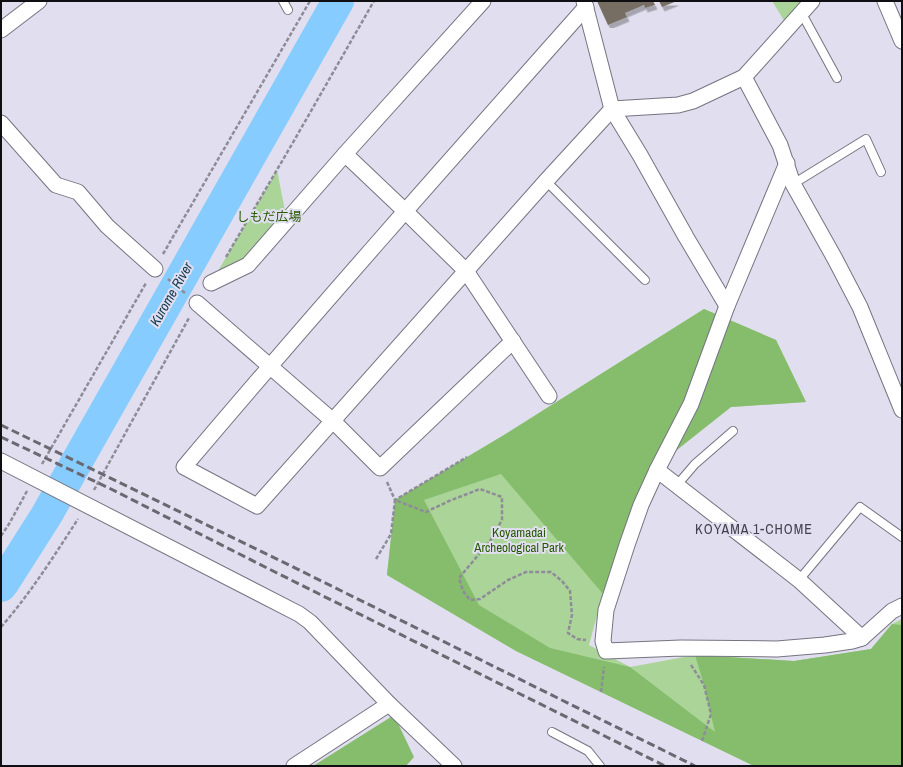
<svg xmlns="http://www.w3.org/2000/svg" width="903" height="767" font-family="'Archivo Narrow','Noto Sans JP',sans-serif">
  <defs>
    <filter id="shadow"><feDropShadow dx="2.5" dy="4.5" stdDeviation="0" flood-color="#0004"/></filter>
  </defs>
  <rect width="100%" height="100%" fill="#e1dfef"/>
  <g fill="#abd499">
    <path d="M 772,1 L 805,1 L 785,22 Z"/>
    <path d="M 277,170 L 287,221 L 248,265 L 211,283 Z"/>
    <path d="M 704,309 L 776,340 L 806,402 L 731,407 L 649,472 L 603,594 L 589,645 L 630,667 L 695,655 L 794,661 L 871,649 L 892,624 L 902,619 L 902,766 L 754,766 L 516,651 L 387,575 L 395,500 L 504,435 Z"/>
  </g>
  <g fill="#86bd6d">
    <path d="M 704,309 L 776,340 L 806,402 L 731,407 L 649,472 L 603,594 L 501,474 L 424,500 L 479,605 L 550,648 L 630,667 L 715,732 L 704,685 L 695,655 L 794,661 L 871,649 L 892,624 L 902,625 L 902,766 L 754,766 L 516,651 L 387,575 L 395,500 L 504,435 Z"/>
    <path d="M 394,715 L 414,757 L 406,766 L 313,766 Z"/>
  </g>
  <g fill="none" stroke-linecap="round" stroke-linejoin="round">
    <path stroke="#87ccfe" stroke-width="32" d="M 1,586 L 4,582 L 46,516 L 338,1"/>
  </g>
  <g fill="#766e62" filter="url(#shadow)">
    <path d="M 597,1 L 653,1 L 655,5 L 645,8 L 644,5 L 625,13 L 627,17 L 608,25 Z"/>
    <path d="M 659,1 L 677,1 L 662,7 Z"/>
  </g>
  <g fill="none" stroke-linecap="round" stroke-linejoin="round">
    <defs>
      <g id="service">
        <path d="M 283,1 L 288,10"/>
        <path d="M 801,12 L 837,78"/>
        <path d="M 546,181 L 645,280"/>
        <path d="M 793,184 L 866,139 L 881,172"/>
        <path d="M 677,485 L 695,464 L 733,431"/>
        <path d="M 799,580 L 860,507 L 902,537"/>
        <path d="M 552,732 L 588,751 L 600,766"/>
      </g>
      <g id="minor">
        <path d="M 584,1 L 612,109 L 640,155 L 686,237 L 727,306"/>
        <path d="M 885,1 L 902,41"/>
        <path d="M 586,7 C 451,159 316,311 184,467 L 257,506 L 546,181 L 612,109 L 678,105 L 693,101 L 744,77 L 812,1"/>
        <path d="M 1,30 L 39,1"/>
        <path d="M 744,77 L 780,145 L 793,184 L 835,259 L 860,307 L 902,410"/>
        <path d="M 1,123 L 56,185 L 78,192 L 107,226 L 155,269"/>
        <path d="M 345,154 L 405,211 L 466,271 L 549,396"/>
        <path d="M 787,163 L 727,306 L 691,404 L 657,470 L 641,505 L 627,545 L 606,610 L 603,641 L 606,651 L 681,648 L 777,649 L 825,645 L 852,641 L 862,638 L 892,611 L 902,606"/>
        <path d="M 211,283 L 248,265 L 345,154 L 483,1"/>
        <path d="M 197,303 L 333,421 L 380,468 L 513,341"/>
        <path d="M 1,461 L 299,614 L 310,622 L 389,704 L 454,766"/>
        <path d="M 657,470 L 799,580 L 862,638"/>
        <path d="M 294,766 L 389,704"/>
      </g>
    </defs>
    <use href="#service" stroke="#757481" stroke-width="10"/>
    <use href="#minor" stroke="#757481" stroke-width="17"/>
    <g stroke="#8e8c98" stroke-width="2.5" stroke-dasharray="4 2" stroke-linecap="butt">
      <path d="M 163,254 L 310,1"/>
      <path d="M 226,257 L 295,139 L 374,1"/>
      <path d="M 168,279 L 185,293"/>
      <path d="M 42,464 L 146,283"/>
      <path d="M 387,482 L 395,500 L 467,457"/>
      <path d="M 94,490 L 189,318"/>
      <path d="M 1,536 L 9,524 L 27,491"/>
      <path d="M 376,559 L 391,534 L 395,500 L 426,512 L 449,501 L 480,489 L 502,497 L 502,520 L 490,541 L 459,578 L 463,591 L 470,600 L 480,599 L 508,580 L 526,572 L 551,572 L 562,581 L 570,591 L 572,615 L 568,633 L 577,639 L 586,640"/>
      <path d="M 1,627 C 30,594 54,556 78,519"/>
      <path d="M 691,665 L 704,685 L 711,714 L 702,741"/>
      <path d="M 601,692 L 604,667"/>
    </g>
    <use href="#service" stroke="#fff" stroke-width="8"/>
    <use href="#minor" stroke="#fff" stroke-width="15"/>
    <g stroke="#6a6972" stroke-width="3" stroke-dasharray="8 4" stroke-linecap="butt">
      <path d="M 1,425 L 281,561 L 695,766"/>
      <path d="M 1,437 L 111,489 L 275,572 L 665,766"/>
    </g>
  </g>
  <g text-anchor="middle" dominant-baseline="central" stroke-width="4" stroke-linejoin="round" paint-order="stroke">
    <g font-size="13" fill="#265900" stroke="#e1dfef">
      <text x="269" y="216">しもだ広場</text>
      <text x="519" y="532">Koyamadai<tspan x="519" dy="15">Archeological Park</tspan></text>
    </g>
    <g font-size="14" font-style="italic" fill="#103750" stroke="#e1dfef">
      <text transform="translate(171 294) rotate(-60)">Kurome River</text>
    </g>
    <g font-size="14" letter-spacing="1" fill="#42414d" stroke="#e1dfef">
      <text x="754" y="529">KOYAMA 1-CHOME</text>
    </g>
  </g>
  <rect width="903" height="767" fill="none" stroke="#0f0e13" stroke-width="4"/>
</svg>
